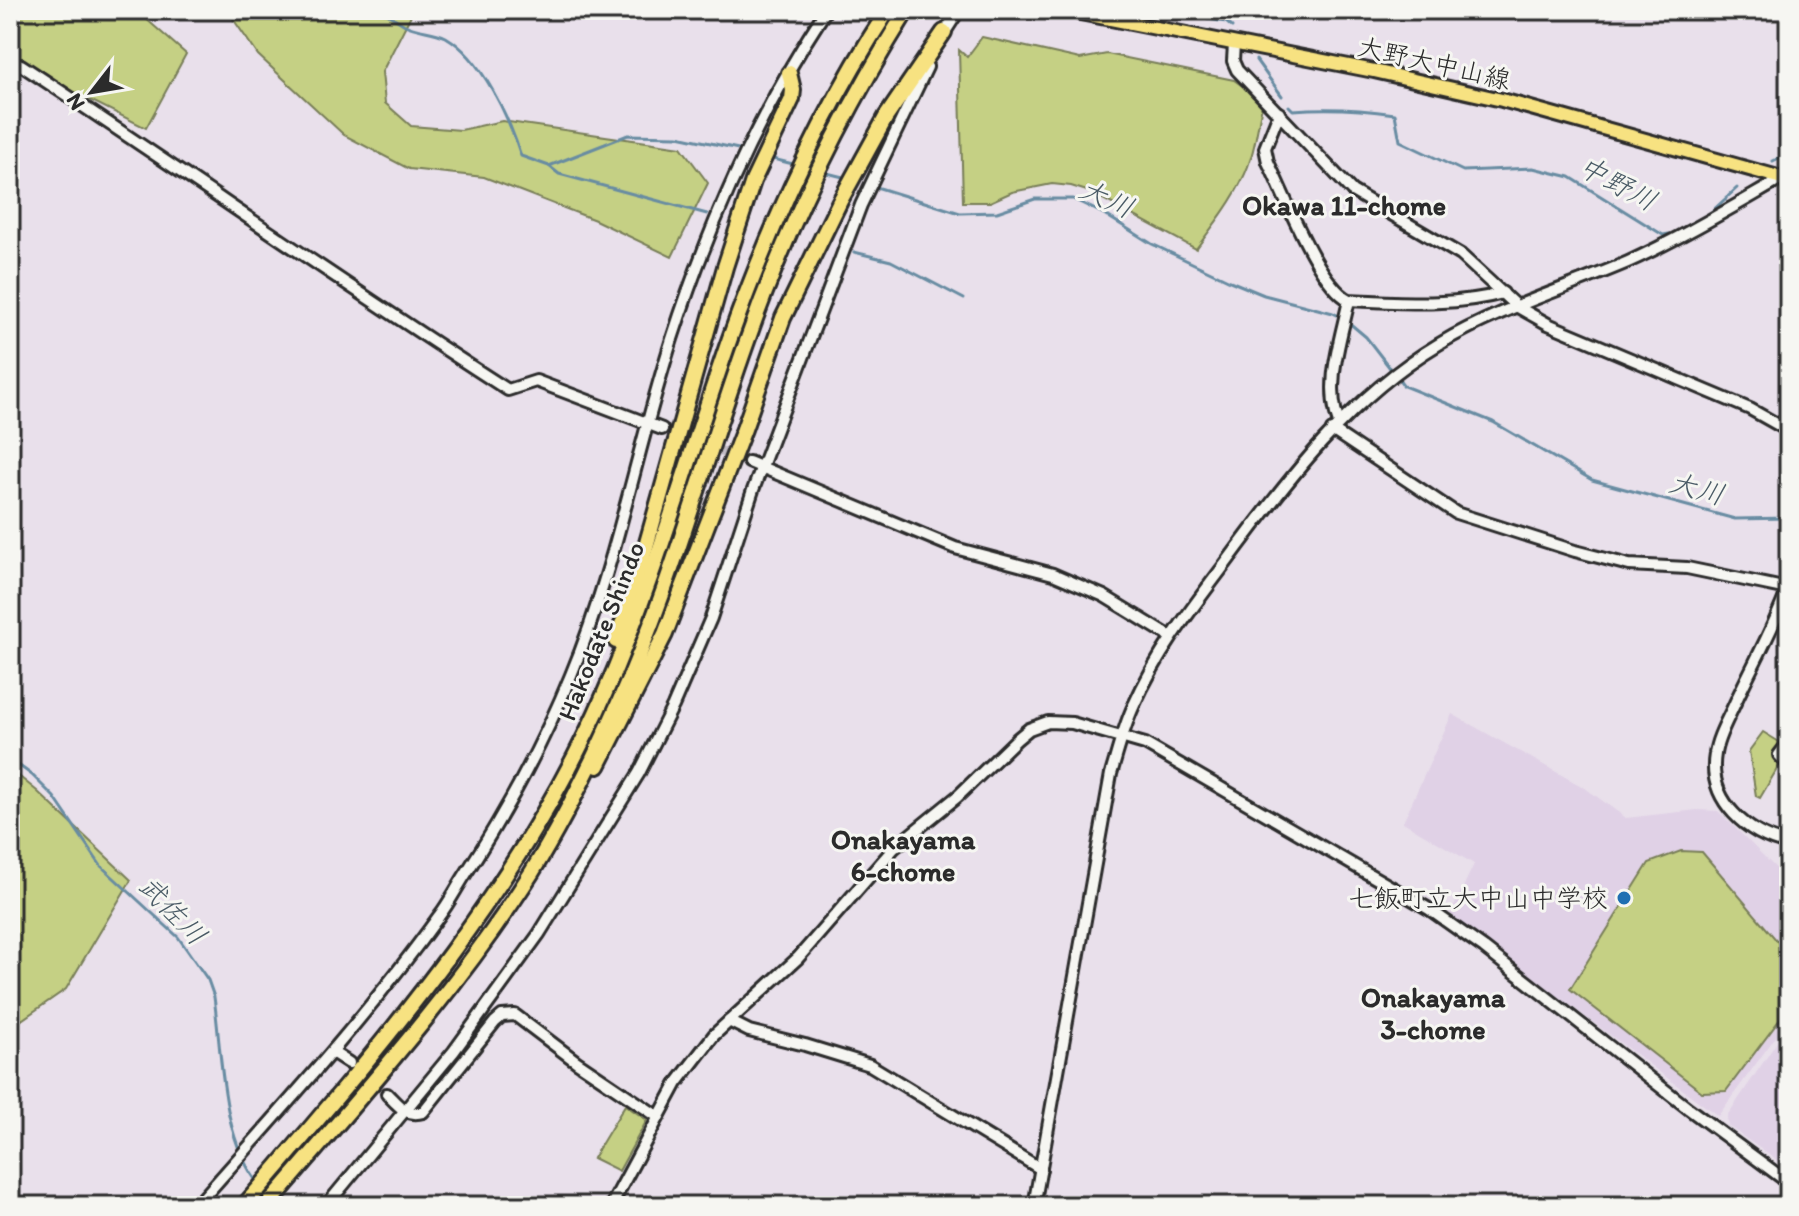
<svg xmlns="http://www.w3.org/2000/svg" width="1799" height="1216" font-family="Itim,'Klee One',sans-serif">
  <rect width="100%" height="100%" fill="#e9e0eb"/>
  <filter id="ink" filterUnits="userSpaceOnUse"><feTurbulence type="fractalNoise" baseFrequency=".0125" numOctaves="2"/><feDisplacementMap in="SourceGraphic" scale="16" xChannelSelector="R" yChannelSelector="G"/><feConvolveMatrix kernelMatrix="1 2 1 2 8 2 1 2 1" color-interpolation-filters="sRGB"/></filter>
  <g filter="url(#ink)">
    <g fill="#e0d1e6">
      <path d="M 1452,714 L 1585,788 L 1626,818 L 1697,810 L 1718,811 L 1789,881 L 1789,1025 L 1774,1039 L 1718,1116 L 1450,915 L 1474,864 L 1403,822 Z"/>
      <path d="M 1779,1039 L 1789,1047 L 1789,1169 L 1728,1126 L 1727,1116 Z"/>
    </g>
    <g fill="#c5d084" stroke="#787e58" stroke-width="2">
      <path d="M 10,10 L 136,10 L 186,54 L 146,128 L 10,60 Z"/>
      <path d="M 227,10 L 400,10 L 411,15 L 382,72 L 385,103 L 411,126 L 461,130 L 502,121 L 681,147 L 708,183 L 672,257 L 595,220 L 484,177 L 409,169 L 344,135 L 258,55 Z"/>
      <path d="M 982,37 L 1080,59 L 1107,54 L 1234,80 L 1251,92 L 1262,105 C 1257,130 1254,157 1242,180 C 1230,205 1212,227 1196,249 L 1090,192 L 1071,186 L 1052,184 L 1012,192 L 990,202 L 963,202 L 959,50 L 967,57 Z"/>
      <path d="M 1763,732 L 1781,743 L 1773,758 L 1780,764 L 1760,798 L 1756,796 L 1749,751 Z"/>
      <path d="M 10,769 L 37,791 L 131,880 L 66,989 L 10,1028 Z"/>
      <path d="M 1681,851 L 1702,852 L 1789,955 L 1789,1007 L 1726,1091 L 1702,1092 L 1570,989 L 1649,863 Z"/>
      <path d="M 625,1105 L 647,1120 L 619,1171 L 593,1158 Z"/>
    </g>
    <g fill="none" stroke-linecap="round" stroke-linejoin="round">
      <g stroke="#688ca2" stroke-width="3">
        <path d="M 378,10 C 388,13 396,20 405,25 C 417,31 434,31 446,37 C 482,58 509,118 521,156 L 549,166 L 628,135 L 678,136 L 743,150"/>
        <path d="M 1161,10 L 1198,17"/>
        <path d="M 1208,19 L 1226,22 L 1232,27"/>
        <path d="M 1256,60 L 1282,96"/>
        <path d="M 1289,106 L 1293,110 C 1328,107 1361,109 1395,114 L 1400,141 L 1463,171 L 1533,168 L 1570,177 L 1663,235 L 1669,234"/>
        <path d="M 769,158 L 797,165"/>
        <path d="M 1773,161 L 1789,153"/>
        <path d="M 549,166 L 559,174 L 707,214"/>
        <path d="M 823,172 L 847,178"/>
        <path d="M 873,186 L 960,213 L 997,212 L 1035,199 L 1073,199 L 1104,214 L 1152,244 L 1230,281 L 1264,295 L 1333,313 L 1341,317"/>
        <path d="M 1710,213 L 1737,188"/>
        <path d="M 854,252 L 891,261 L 964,299"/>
        <path d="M 1347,321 L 1366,337 L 1393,372"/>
        <path d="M 1398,378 L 1404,386 L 1493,422 L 1592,480 L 1735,519 L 1789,518"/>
        <path d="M 10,759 L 32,775 L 54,797 L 101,866 L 178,937 L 208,980 L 214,997 C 222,1054 221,1139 259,1184"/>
      </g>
      <g stroke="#c3bcc5" stroke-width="10" stroke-dasharray="10 5" stroke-linecap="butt">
        <path d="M 662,429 L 749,462"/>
        <path d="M 353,1067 L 387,1094"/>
      </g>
      <defs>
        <g id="minor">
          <path d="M 943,35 L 959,10"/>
          <path d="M 1234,44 L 1233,61 L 1237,70 L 1352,191 L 1461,255 L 1516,306 L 1548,324 L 1750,409 L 1789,431"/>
          <path d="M 10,67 L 21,65 C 184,172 344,285 508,390 L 536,381 L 662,429"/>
          <path d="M 1279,113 L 1265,148 L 1268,162 C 1285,196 1318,284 1349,300 C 1401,302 1452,307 1503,293"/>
          <path d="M 1339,423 C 1324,385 1341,339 1349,300"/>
          <path d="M 1332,430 L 1456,513 L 1575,551 L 1629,565 L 1687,568 L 1788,589"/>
          <path d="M 749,462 L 955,548 L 1053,574 L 1104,596 L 1171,637"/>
          <path d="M 1789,586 C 1775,626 1753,664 1735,703 C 1728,719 1717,737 1715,754 C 1707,801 1748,835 1789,844"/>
          <path d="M 1789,742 L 1779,755 L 1789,765"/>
          <path d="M 729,1021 L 749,1031 L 805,1045 L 870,1065 L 1041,1169"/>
          <path d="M 332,1052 L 349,1063"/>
          <path d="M 387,1094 C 398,1105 406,1117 423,1112 L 495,1022 L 502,1016 L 515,1015 L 577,1062 L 657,1116"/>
          <path d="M 196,1206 C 279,1112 365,1019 439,916 C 449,903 456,889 465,875 C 506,812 542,746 571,675 C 616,567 636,451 672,339 C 709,224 759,112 826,10"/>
          <path d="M 326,1206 L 454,1051 L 539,934 L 639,773 L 673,706 L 711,618 L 753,490 L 861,205 L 927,67"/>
          <path d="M 611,1206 L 677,1083 L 714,1035 L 798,958 L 894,848 L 958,796 L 1017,739 L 1029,729 L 1048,722 L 1072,723 L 1145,744 L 1429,909 L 1484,948 L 1689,1109 L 1789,1183"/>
          <path d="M 1034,1206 L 1111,774 C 1118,751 1124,726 1134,705 C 1157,653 1192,608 1226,563 C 1287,480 1350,397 1439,344 C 1498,309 1565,289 1628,262 C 1683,237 1734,206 1787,176"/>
        </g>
        <path id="major" d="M 1065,10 L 1374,71 L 1502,100 L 1789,180"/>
        <g id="highway">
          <path d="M 616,641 L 630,603 L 725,267 L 753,181 L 792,99 L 793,90 L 789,73"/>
          <path d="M 598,766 L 665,634 L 744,429 L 783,318 L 840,201 L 886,117 L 944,32"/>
          <path d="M 244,1206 C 379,1048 520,888 604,695 C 655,579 688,458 730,338 C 771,224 821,112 888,10"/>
          <path d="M 267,1206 C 359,1098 456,992 532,872 C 564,820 592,763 617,707 C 670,590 703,465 746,344 C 787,226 841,116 907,10"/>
        </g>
      </defs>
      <use href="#minor" stroke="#2b2b2b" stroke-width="16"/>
      <use href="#major" stroke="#2b2b2b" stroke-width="18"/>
      <use href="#highway" stroke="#2b2b2b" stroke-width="20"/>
      <use href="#minor" stroke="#f6f6f2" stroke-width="10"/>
      <use href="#major" stroke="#f7e281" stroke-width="12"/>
      <use href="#highway" stroke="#f7e281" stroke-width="14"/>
    </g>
  </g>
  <circle fill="#1f6fb2" stroke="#f6f6f2" stroke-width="3" cx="1624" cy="898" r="8"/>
  <g text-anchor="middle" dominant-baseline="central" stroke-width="6" stroke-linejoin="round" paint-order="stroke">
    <g font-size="26" fill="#2b2b2b" stroke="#f6f6f2">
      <text transform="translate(1434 63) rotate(13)">大野大中山線</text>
      <text transform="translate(601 631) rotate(-68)">Hakodate Shindo</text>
    </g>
    <g font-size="26" fill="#2b2b2b" stroke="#f6f6f2" text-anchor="end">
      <text x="1608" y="898">七飯町立大中山中学校</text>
    </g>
    <g font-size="28" font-style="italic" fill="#4a5b66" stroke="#f6f6f2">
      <text transform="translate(1618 183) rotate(28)">中野川</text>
      <text transform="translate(1107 198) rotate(24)">大川</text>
      <text transform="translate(1697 488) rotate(15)">大川</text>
      <text transform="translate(173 910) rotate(46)">武佐川</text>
    </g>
    <g font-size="28" font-weight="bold" fill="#2b2b2b" stroke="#f6f6f2">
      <text x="1344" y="205">Okawa 11-chome</text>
      <text x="903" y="839">Onakayama<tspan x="903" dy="32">6-chome</tspan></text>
      <text x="1433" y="997">Onakayama<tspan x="1433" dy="32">3-chome</tspan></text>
    </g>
  </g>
  <rect width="1799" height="1216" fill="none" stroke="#f6f6f2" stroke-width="40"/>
  <rect x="20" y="20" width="1759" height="1176" fill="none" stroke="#2b2b2b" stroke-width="3" filter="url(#ink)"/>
  <g transform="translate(92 92) rotate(239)" stroke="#f6f6f2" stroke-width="6" paint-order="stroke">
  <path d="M0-6L14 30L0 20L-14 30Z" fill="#2b2b2b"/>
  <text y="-12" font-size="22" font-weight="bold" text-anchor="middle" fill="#2b2b2b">N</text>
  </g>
</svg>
